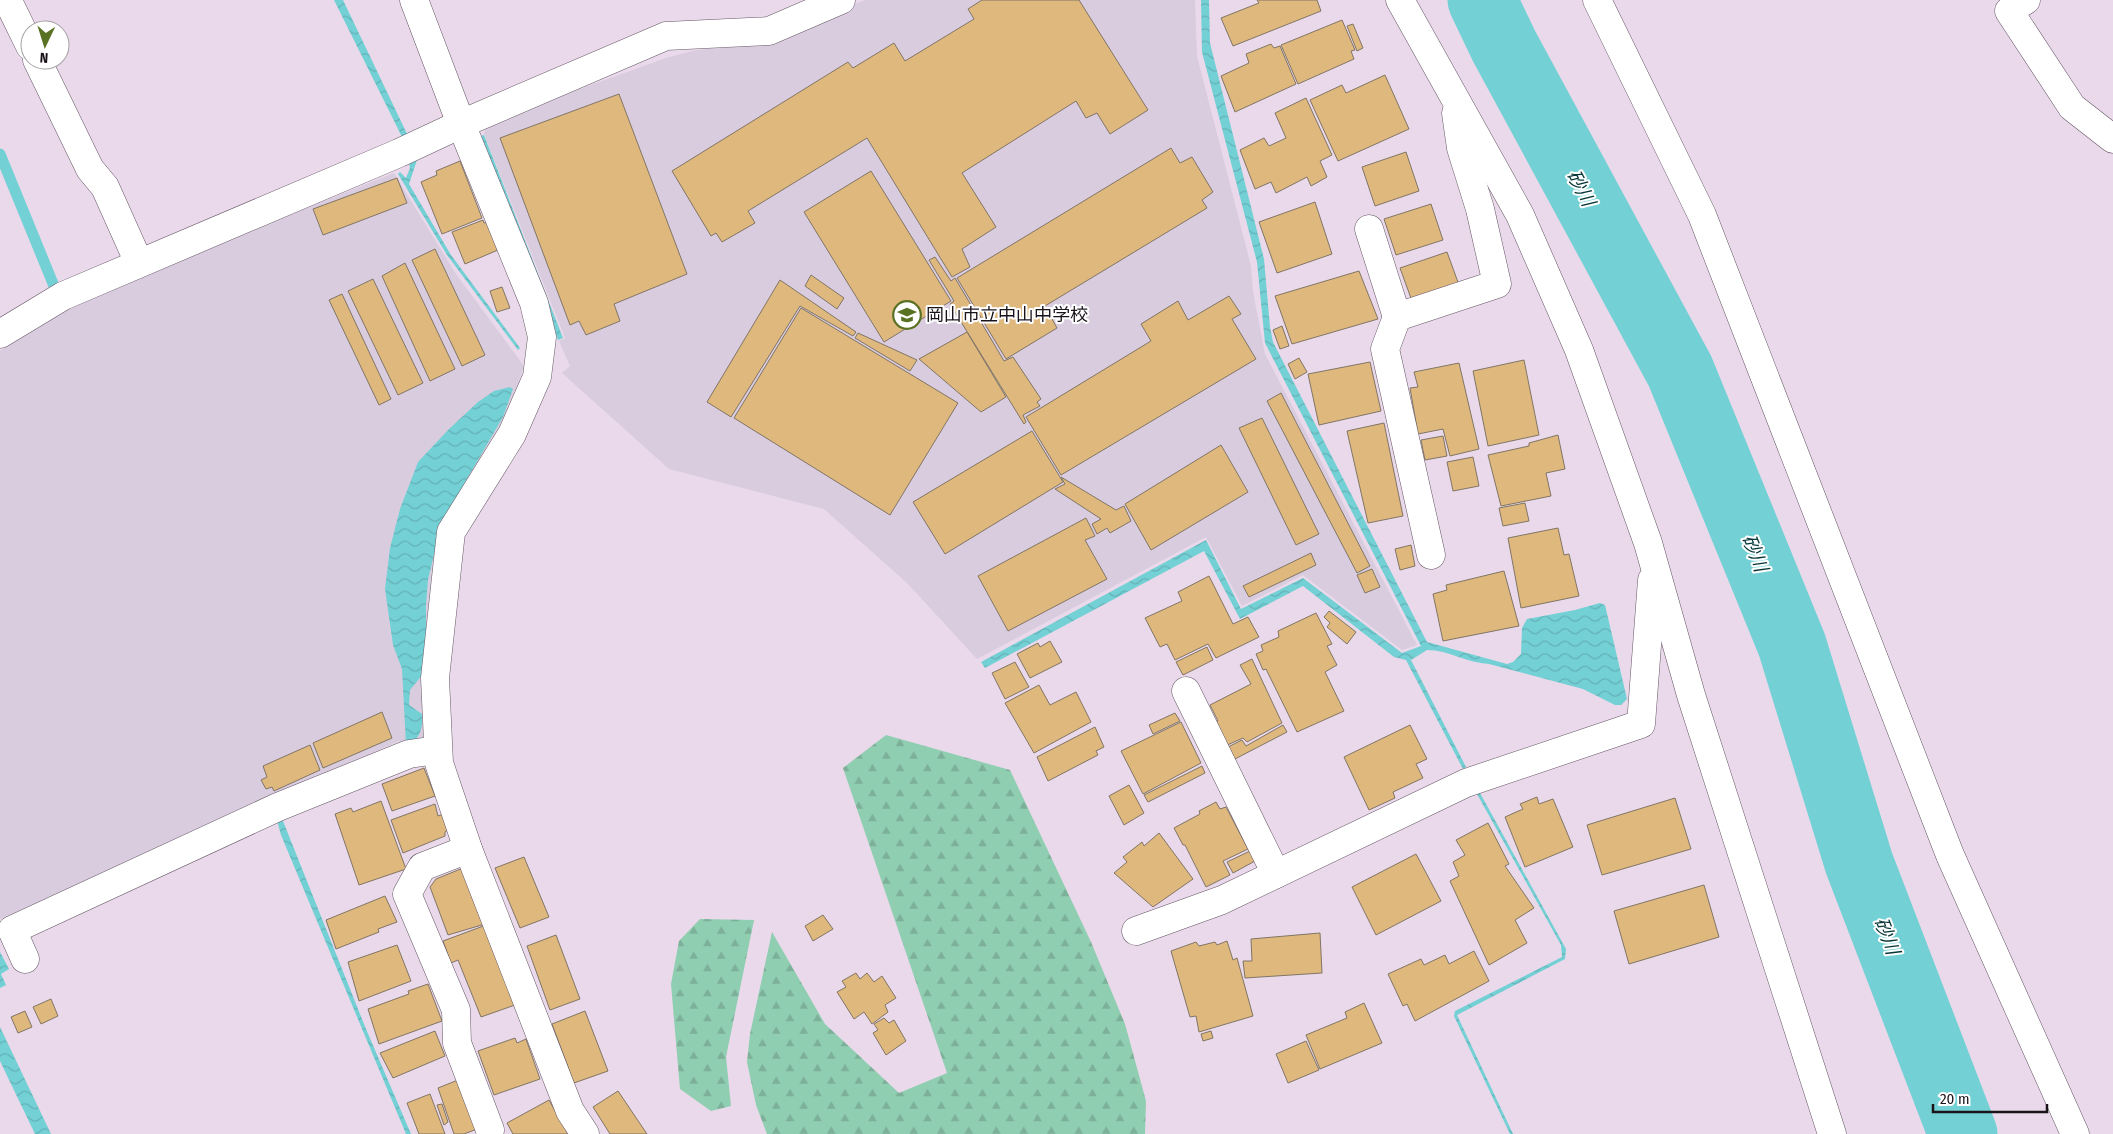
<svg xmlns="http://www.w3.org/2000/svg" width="2113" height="1134" font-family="'Fira Sans Condensed','Noto Sans JP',sans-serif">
  <defs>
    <pattern id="forest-firs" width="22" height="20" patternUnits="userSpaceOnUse" patternTransform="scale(1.25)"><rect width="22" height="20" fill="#90ceb2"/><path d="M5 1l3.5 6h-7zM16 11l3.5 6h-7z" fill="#7cb098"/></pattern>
    <pattern id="water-waves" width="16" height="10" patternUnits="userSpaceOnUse" patternTransform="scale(1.25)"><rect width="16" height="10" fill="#73d0d5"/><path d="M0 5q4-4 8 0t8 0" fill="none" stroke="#63b2b6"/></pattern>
  </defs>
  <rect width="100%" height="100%" fill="#e9d9ea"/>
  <g fill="#d9ccdf">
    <path d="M 865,0 L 1195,0 L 1197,56 L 1251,266 L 1253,292 L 1265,354 L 1417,645 L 1402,650 L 1303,575 L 1242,606 L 1206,537 L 977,659 L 907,583 L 824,509 L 669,469 L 562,373 L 570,366 L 559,341 L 565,338 L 484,134 L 488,122 L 666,58 L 696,50 L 747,46 Z"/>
    <path d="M 394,173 L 456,274 L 524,366 L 508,413 L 445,535 L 427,736 L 408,747 L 399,741 L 0,919 L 0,351 L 58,312 L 200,251 Z"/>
  </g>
  <g fill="url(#forest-firs)">
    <path d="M 886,735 L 1010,770 L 1091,942 L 1125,1024 L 1146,1101 L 1145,1134 L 767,1134 L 756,1105 L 747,1062 L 750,1034 L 772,932 L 825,1024 L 899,1093 L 947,1073 L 843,768 Z"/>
    <path d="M 700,919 L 754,920 L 726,1057 L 731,1106 L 711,1111 L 680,1089 L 671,984 L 679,941 Z"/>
  </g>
  <g fill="url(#water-waves)">
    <path d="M 334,0 L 343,0 L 409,138 L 417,160 L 409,184 L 451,255 L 520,348 L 518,350 L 447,255 L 398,174 L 400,172 L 406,178 L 410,168 L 404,141 Z"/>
    <path d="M 1201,0 L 1209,0 L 1210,43 L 1264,259 L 1270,327 L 1273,342 L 1427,642 L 1507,664 L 1513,662 L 1521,654 L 1522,628 L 1527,619 L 1575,610 L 1600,603 L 1605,605 L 1627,699 L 1621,705 L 1615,705 L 1583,689 L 1489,664 C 1467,663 1449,650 1427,650 L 1411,660 L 1466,767 L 1463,769 L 1406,660 L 1394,657 L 1303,586 L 1240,619 L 1204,551 L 985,668 L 981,662 L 1206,540 L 1241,609 L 1303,578 L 1402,653 L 1421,646 L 1265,343 L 1257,262 L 1202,52 Z"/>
    <path d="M 484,135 L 563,338 L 558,340 L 480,136 Z"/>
    <path d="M 510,387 L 513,389 L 503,417 L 464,484 L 437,542 L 428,580 L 426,605 L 426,658 L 423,674 L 410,690 L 409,705 L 422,714 C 423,729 420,740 406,745 L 402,669 L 393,645 L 385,589 L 390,548 L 400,509 L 418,462 L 448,430 L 478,402 L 494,391 Z"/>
    <path d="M 1480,793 L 1566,949 L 1565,959 L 1457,1015 L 1513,1134 L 1510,1134 L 1454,1016 L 1455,1011 L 1562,957 L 1561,945 L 1477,794 Z"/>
    <path d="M 281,816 L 366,1029 L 411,1134 L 406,1134 L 281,835 L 276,817 Z"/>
    <path d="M 0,952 L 9,969 L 1,974 L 6,985 L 0,988 Z"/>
    <path d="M 0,1027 L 51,1134 L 35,1134 L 0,1061 Z"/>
  </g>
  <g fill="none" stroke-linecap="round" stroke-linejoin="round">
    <path stroke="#73d0d5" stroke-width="11" d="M 0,154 L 54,286"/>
    <path stroke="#73d0d5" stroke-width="69" d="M 1482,0 L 1504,46 L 1680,371 L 1792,645 L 1859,863 L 1963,1134"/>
  </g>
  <g fill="#dfb87d" stroke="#817565">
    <path d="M 982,0 L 1079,0 L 1148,110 L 1110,134 L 1097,113 L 1086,118 L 1076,101 L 962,173 L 996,227 L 962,249 L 970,267 L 952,277 L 867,138 L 748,211 L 755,223 L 722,242 L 716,233 L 711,236 L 672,171 L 848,62 L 853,68 L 894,43 L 905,61 L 974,19 L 968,9 Z"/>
    <path d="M 1257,0 L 1317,0 L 1321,11 L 1233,46 L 1221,18 L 1259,3 Z"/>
    <path d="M 1342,20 L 1355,50 L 1351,51 L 1354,59 L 1298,84 L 1281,45 Z"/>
    <path d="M 1353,24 L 1363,48 L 1357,51 L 1347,26 Z"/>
    <path d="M 1271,44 L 1274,48 L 1280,46 L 1296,84 L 1235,112 L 1221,76 L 1249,63 L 1246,54 Z"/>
    <path d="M 1385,75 L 1409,129 L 1338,161 L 1310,100 L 1342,85 L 1346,93 Z"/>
    <path d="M 619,94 L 687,274 L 614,304 L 620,321 L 586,335 L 579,321 L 570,325 L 500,138 Z"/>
    <path d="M 1306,98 L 1332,155 L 1320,161 L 1327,177 L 1311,186 L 1307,177 L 1276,193 L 1271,182 L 1255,189 L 1240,150 L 1264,138 L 1269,146 L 1286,138 L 1275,113 Z"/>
    <path d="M 1171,148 L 1180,163 L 1192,157 L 1213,192 L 1202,200 L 1207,208 L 1045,306 L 1057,328 L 1006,359 L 957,278 Z"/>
    <path d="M 1406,152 L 1419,191 L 1375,206 L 1362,167 Z"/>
    <path d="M 460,161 L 482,218 L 442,234 L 421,182 L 437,175 L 436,171 Z"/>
    <path d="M 871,171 L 951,301 L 884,342 L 804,212 Z"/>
    <path d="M 397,178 L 407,203 L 323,235 L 313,209 Z"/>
    <path d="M 1315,202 L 1332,254 L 1277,273 L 1259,222 Z"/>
    <path d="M 1431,204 L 1443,240 L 1396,255 L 1384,219 Z"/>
    <path d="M 483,220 L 484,223 L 489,222 L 498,250 L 465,264 L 452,232 Z"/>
    <path d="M 435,249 L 485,355 L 462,366 L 412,260 Z"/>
    <path d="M 1447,252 L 1459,285 L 1412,301 L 1400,268 Z"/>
    <path d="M 935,257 L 951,281 L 955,278 L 1004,361 L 1013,357 L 1041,399 L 1037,402 L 1040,406 L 1023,415 L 1026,422 L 1024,424 L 950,304 L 954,301 L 929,260 Z"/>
    <path d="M 405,263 L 455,369 L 430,381 L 382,276 Z"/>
    <path d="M 1359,271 L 1378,319 L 1292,344 L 1275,296 Z"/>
    <path d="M 811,275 L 844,298 L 837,309 L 805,286 Z"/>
    <path d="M 373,279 L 423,383 L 398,395 L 348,291 Z"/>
    <path d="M 780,280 L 856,332 L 853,336 L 800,306 L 731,417 L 707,402 Z"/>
    <path d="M 502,287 L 510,308 L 497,312 L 490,291 Z"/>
    <path d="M 342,294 L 391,399 L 379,405 L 329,300 Z"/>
    <path d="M 1229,296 L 1241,314 L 1232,319 L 1256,359 L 1061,475 L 1026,417 L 1151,341 L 1141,324 L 1178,301 L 1188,320 Z"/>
    <path d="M 801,308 L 958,403 L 890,515 L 734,418 Z"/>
    <path d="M 1282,326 L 1289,346 L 1280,349 L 1273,330 Z"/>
    <path d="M 967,332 L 1006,397 L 981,412 L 919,359 Z"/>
    <path d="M 858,333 L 917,360 L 910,371 L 855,338 Z"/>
    <path d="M 1299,358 L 1307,372 L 1295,379 L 1288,364 Z"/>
    <path d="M 1524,360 L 1539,435 L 1488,446 L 1473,371 Z"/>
    <path d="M 1370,362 L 1381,411 L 1319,425 L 1308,374 Z"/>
    <path d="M 1459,363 L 1479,449 L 1450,456 L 1443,429 L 1418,434 L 1410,388 L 1418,387 L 1414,372 Z"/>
    <path d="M 1281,393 L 1370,566 L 1357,573 L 1267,401 Z"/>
    <path d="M 1262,418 L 1319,534 L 1296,545 L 1239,428 Z"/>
    <path d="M 1384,423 L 1403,516 L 1368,523 L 1347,431 Z"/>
    <path d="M 1032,431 L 1063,482 L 945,554 L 913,502 Z"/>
    <path d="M 1558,435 L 1565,469 L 1546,473 L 1551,496 L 1501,506 L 1488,455 L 1529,446 L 1529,443 Z"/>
    <path d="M 1443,436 L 1447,456 L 1425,460 L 1421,440 Z"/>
    <path d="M 1221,445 L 1248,492 L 1151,550 L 1125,504 Z"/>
    <path d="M 1473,457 L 1479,486 L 1453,491 L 1447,462 Z"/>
    <path d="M 1061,477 L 1116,510 L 1124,506 L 1131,521 L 1110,533 L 1107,528 L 1097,534 L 1092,524 L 1101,519 L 1055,489 L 1065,484 Z"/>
    <path d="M 1525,503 L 1529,521 L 1503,526 L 1499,508 Z"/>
    <path d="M 1086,518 L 1095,536 L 1085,540 L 1107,579 L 1008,631 L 978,576 Z"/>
    <path d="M 1558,528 L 1564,555 L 1569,554 L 1579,596 L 1521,608 L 1508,538 Z"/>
    <path d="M 1411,545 L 1415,566 L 1400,570 L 1395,549 Z"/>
    <path d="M 1311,553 L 1316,565 L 1249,597 L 1243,586 Z"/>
    <path d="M 1372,569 L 1380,587 L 1365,593 L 1357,575 Z"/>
    <path d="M 1504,571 L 1519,626 L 1443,641 L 1433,594 L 1447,590 L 1446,585 Z"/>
    <path d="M 1209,576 L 1233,624 L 1248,617 L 1259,637 L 1216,658 L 1208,644 L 1175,660 L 1167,644 L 1160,647 L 1145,618 L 1182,601 L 1178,592 Z"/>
    <path d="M 1329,611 L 1356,632 L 1347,644 L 1327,627 L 1330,623 L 1324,617 Z"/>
    <path d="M 1316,613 L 1332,644 L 1327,646 L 1337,665 L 1325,672 L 1344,711 L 1297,732 L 1266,669 L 1263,670 L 1256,654 L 1263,651 L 1261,645 L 1279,637 L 1278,631 Z"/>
    <path d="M 1050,641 L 1062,662 L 1030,678 L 1017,654 L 1038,643 L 1040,647 Z"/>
    <path d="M 1207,647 L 1213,660 L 1183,675 L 1176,662 Z"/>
    <path d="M 1252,659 L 1282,723 L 1247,742 L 1243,738 L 1225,746 L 1213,722 L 1218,721 L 1210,705 L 1251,684 L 1240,665 Z"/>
    <path d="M 1015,662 L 1029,687 L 1005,699 L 992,673 Z"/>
    <path d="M 1039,685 L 1050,705 L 1076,692 L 1091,722 L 1034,753 L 1005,703 Z"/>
    <path d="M 382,712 L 392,738 L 323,768 L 313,743 Z"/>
    <path d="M 1175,713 L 1180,721 L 1153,734 L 1149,725 Z"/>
    <path d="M 1181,722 L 1201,763 L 1143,794 L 1121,751 Z"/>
    <path d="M 1283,725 L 1287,732 L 1233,760 L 1226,748 L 1242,740 L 1246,746 Z"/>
    <path d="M 1410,725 L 1427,759 L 1416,764 L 1423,778 L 1393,792 L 1395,798 L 1369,810 L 1344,757 Z"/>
    <path d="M 1095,727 L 1104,747 L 1096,751 L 1098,755 L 1048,781 L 1037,757 Z"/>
    <path d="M 310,745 L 320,770 L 274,791 L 272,787 L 266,789 L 261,780 L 267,777 L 263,766 Z"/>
    <path d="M 1202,766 L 1205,773 L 1148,802 L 1144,795 Z"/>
    <path d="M 424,768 L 435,796 L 392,811 L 382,784 Z"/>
    <path d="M 1129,785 L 1144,813 L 1124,825 L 1109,796 Z"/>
    <path d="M 1537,797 L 1539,804 L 1553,799 L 1573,847 L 1525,867 L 1505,817 L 1523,809 L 1520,804 Z"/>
    <path d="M 1675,798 L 1691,849 L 1602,875 L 1587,825 Z"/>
    <path d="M 381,801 L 406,869 L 359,885 L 335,814 L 351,808 L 353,812 Z"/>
    <path d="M 1216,802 L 1220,809 L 1226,807 L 1248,849 L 1223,861 L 1230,875 L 1206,887 L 1185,845 L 1183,845 L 1174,828 L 1200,814 L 1199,811 Z"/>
    <path d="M 435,804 L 438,816 L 443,814 L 449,829 L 445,832 L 445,836 L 403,853 L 391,820 Z"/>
    <path d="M 1488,823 L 1509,864 L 1505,866 L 1534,908 L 1515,920 L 1527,943 L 1489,965 L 1450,881 L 1459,876 L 1453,862 L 1465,855 L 1456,840 Z"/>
    <path d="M 1159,833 L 1193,879 L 1153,907 L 1114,873 L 1127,862 L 1123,857 L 1142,842 L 1144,846 Z"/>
    <path d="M 1250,851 L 1255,861 L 1233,873 L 1227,862 Z"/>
    <path d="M 1416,854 L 1441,901 L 1376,935 L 1352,887 Z"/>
    <path d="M 524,857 L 549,917 L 520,928 L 495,868 Z"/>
    <path d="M 463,868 L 485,924 L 448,935 L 430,887 L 436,879 Z"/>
    <path d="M 1704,885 L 1719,937 L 1629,964 L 1614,911 Z"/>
    <path d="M 385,896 L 397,922 L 378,929 L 379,932 L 336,949 L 326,920 Z"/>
    <path d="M 823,915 L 833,929 L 813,941 L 805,926 Z"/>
    <path d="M 486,925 L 515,1005 L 481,1017 L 458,960 L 451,963 L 443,941 Z"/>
    <path d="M 1320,933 L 1322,973 L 1245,978 L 1243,961 L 1252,961 L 1251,939 Z"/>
    <path d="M 556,935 L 580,999 L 550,1010 L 527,946 Z"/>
    <path d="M 1227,941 L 1233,960 L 1237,958 L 1253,1016 L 1199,1032 L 1196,1016 L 1190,1017 L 1171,951 L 1196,942 L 1199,946 L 1215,942 L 1217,945 Z"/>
    <path d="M 397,945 L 411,981 L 359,1001 L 348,962 Z"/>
    <path d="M 1474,951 L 1489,981 L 1415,1021 L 1407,1004 L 1403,1006 L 1388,974 L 1421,959 L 1424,965 L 1445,955 L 1449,964 Z"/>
    <path d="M 856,973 L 860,979 L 867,973 L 874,982 L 882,976 L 896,998 L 885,1005 L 888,1012 L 872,1024 L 864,1012 L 854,1019 L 837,992 L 846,987 L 842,981 Z"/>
    <path d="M 428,984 L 442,1021 L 379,1044 L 368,1009 L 409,994 L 408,991 Z"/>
    <path d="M 51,999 L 58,1016 L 41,1024 L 33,1007 Z"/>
    <path d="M 1364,1003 L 1382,1043 L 1320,1069 L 1306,1035 L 1347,1018 L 1345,1012 Z"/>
    <path d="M 25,1011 L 32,1027 L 18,1033 L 11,1017 Z"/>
    <path d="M 585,1011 L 608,1071 L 574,1083 L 552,1024 Z"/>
    <path d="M 884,1018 L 889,1023 L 894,1020 L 906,1041 L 886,1055 L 873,1033 L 878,1030 L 874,1024 Z"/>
    <path d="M 435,1031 L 445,1056 L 393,1078 L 380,1053 Z"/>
    <path d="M 1211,1031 L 1213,1038 L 1203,1041 L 1201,1034 Z"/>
    <path d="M 515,1038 L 517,1043 L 526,1039 L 540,1079 L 494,1095 L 478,1051 Z"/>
    <path d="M 1306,1041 L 1319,1070 L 1288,1083 L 1276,1054 Z"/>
    <path d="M 458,1080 L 477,1129 L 464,1134 L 454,1134 L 438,1088 Z"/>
    <path d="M 618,1091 L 647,1134 L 610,1134 L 593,1107 Z"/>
    <path d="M 430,1094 L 445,1134 L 419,1134 L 407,1103 Z"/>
    <path d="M 549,1100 L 568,1134 L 513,1134 L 507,1123 Z"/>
    <path d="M 442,1104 L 448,1122 L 444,1125 L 437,1105 Z"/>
  </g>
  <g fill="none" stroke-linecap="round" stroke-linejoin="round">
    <defs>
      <g id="minor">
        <path d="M 414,0 L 461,124 L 534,303 L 542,337 L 537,377 L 512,434 L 451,532 L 435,678 L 439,763 L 468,849 L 570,1111 L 585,1134"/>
        <path d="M 1400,0 L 1520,215 L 1579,350 L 1648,543 L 1691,695 L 1832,1134"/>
        <path d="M 1597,0 L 1702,215 L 1950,855 L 2075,1134"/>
        <path d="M 2026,0 L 2009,11 L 2072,107 L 2113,139"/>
        <path d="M 8,1 L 30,46"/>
        <path d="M 37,60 L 90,169 L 105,187 L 139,263"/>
        <path d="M 1369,229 L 1397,317"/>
        <path d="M 0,334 L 63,296 L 399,153 L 461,124 L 666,36 L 769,31 L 841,0"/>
        <path d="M 1431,555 L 1385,349 L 1397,317 L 1497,284 L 1480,209 L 1461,148 L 1456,113"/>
        <path d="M 1186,691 L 1276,874"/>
        <path d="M 468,849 L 422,867 L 407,894 L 456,1010 L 457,1043 L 490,1130"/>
        <path d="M 1136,931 L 1222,900 L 1466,783 L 1641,724 L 1652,580"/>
        <path d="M 25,959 L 12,930 L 278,807 L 409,754 L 437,750"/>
      </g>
    </defs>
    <use href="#minor" stroke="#655765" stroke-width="29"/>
    <use href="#minor" stroke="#fff" stroke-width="28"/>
  </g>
  <defs>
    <symbol id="school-ring" viewBox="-11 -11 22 22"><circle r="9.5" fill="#fff" stroke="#597122" stroke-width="1.5"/><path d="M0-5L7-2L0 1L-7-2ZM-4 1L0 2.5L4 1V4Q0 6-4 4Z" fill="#597122"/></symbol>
  </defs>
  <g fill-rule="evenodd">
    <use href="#school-ring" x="891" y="299" width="32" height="32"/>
  </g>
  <g text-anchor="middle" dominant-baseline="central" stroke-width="4" stroke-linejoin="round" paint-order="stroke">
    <g font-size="18" fill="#1a141a" stroke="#fff" text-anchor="start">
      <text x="926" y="315">岡山市立中山中学校</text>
    </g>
    <g font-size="19" font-style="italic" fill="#083639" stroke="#fff">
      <text transform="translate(1581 188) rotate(62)">砂川</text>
      <text transform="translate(1755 553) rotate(68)">砂川</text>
      <text transform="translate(1887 936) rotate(69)">砂川</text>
    </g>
  </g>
  <g transform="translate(45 45) rotate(184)"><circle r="24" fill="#ffffff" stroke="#a3a1a3"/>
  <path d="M0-4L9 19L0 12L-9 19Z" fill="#597122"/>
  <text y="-8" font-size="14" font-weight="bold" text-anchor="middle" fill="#1a141a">N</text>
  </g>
  <path d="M1933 1104v8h114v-8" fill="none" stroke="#1a141a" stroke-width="2.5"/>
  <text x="1940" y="1104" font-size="15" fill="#1a141a" stroke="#ffffff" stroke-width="4" paint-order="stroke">20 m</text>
</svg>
